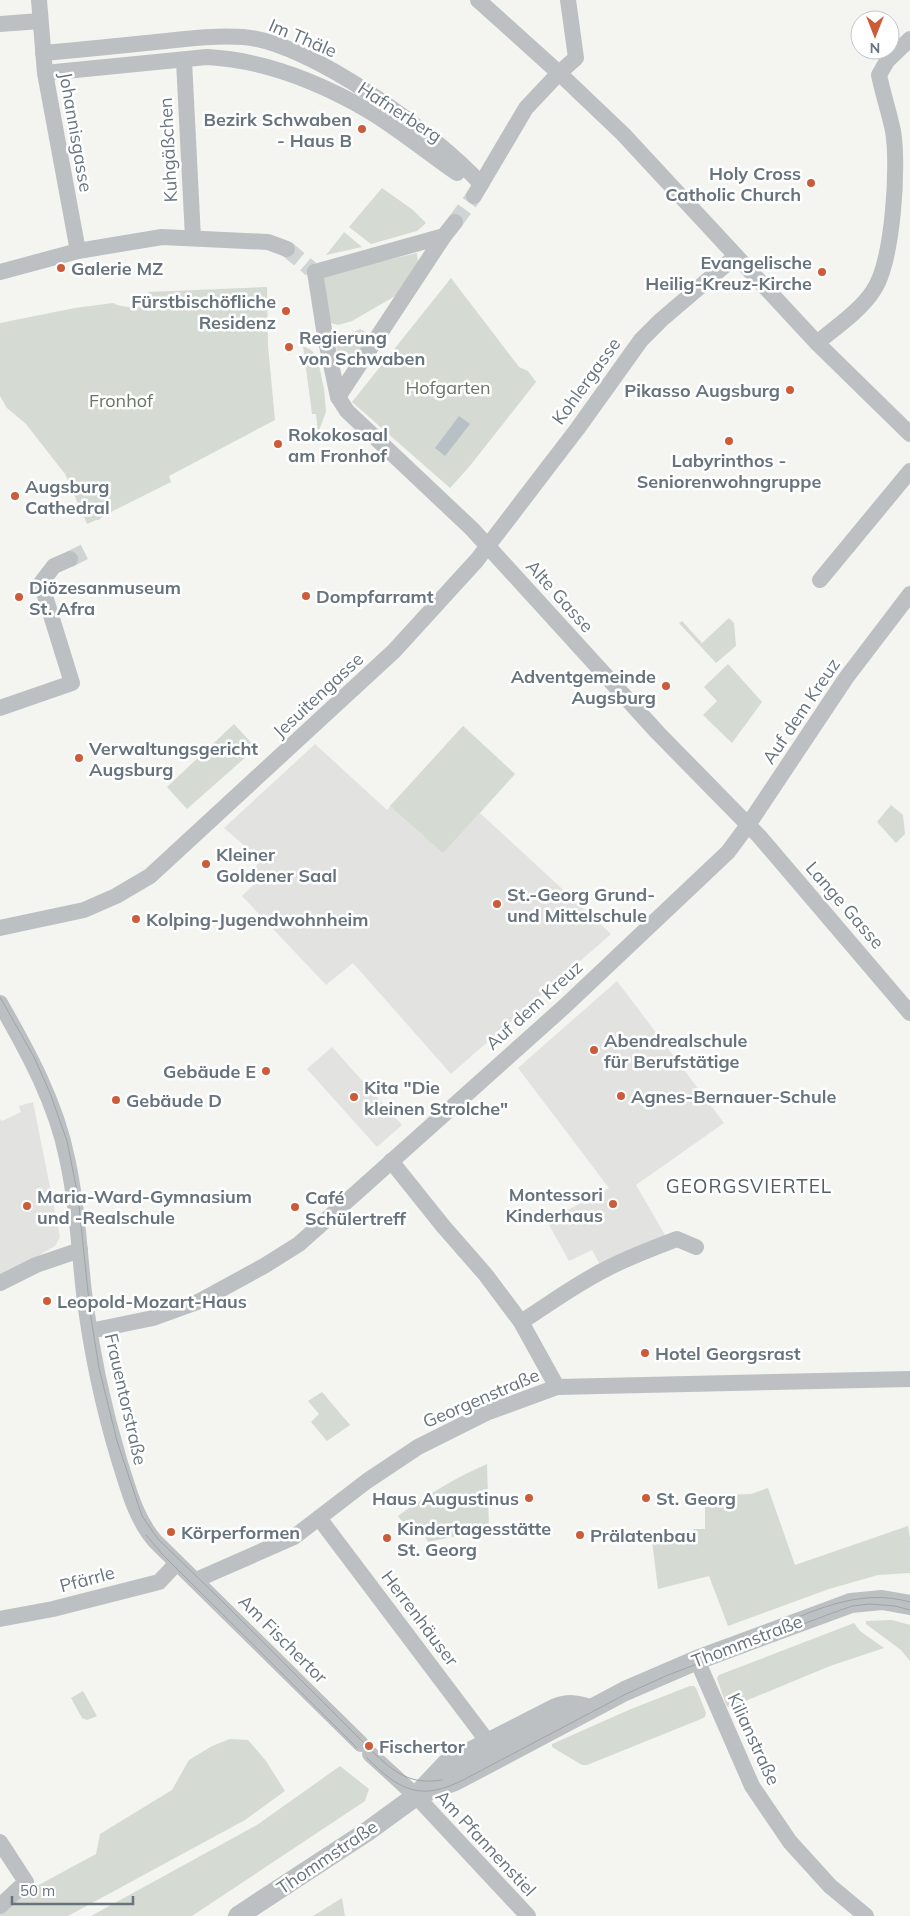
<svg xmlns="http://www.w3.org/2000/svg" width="910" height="1916" font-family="Mulish,sans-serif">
  <rect width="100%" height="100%" fill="#f4f4f1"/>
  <g fill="#e2e3e1">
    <path d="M 463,726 L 515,774 L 480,813 L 611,934 L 451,1074 L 353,963 L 326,985 L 242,896 L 260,878 L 252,871 L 261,860 L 224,828 L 315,744 L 387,810 Z"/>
    <path d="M 617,981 L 724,1123 L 636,1185 L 665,1235 L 599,1263 L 592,1250 L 569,1261 L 547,1221 L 609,1188 L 518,1068 Z"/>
    <path d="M 332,1047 L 402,1125 L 377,1147 L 307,1069 Z"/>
    <path d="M 33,1102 L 60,1237 L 55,1246 L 0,1278 L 0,1119 L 2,1121 L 21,1112 L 19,1106 Z"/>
  </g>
  <g fill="#d5dad3">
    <path d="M 382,188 L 413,210 L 426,223 L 417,231 L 371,244 L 349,227 Z"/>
    <path d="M 344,232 L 362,247 L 326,255 L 342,235 Z"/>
    <path d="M 417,253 L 418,262 L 397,295 L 352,321 L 338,325 L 331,323 L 322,280 L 327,274 Z"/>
    <path d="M 451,278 L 519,367 L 528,371 L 536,382 L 469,467 L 450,488 L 352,402 Z"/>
    <path d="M 267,287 L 268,346 L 275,420 L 169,476 L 171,482 L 103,516 L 99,520 L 96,520 L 87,524 L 65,474 L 26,424 L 7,408 L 0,396 L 0,323 L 75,308 L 113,303 C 121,308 140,308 149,306 L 148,292 Z"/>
    <path d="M 360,329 L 369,334 C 362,348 358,366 340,364 L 336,347 L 337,340 Z"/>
    <path d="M 303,346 L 311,350 L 317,356 L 324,389 L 326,412 L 318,433 L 316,414 L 312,414 Z"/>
    <path d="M 729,618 L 734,623 L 736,646 L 716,663 L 679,623 L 682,621 L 702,643 Z"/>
    <path d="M 728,664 L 762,702 L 732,743 L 703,715 L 717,701 L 704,687 Z"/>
    <path d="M 234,724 L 256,748 L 187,809 L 167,787 Z"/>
    <path d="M 463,726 L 515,774 L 443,853 L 390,806 Z"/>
    <path d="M 891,805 L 903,815 L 905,834 L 896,843 L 877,822 Z"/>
    <path d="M 322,1392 L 350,1425 L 327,1441 L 311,1422 L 319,1414 L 308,1401 Z"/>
    <path d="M 487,1464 L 489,1528 L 476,1527 L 456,1536 L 428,1542 C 424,1533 419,1529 409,1531 L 398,1516 C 427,1495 455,1478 487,1464 Z"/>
    <path d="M 768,1488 L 795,1565 L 908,1526 L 910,1538 L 910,1573 L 878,1575 L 829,1589 L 728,1626 L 709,1576 L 658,1589 L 652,1541 L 694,1544 L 693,1529 L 705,1529 L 705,1496 L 716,1502 L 722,1495 L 751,1494 Z"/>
    <path d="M 892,1620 L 910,1625 L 910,1661 L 901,1650 L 866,1624 L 866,1621 Z"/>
    <path d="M 854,1623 L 860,1631 L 884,1648 L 830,1666 L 731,1707 L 728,1707 L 726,1705 L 717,1678 L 719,1675 Z"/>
    <path d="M 690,1686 L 694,1686 L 696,1688 L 706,1713 L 705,1717 L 701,1719 L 587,1765 L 582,1765 L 552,1747 L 552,1744 L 631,1709 Z"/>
    <path d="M 83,1691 L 97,1716 L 87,1720 L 82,1718 L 71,1698 Z"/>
    <path d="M 230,1739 L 248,1740 L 266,1761 L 285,1791 L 245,1820 L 68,1916 L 0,1916 L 0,1906 L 96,1854 L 100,1834 L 172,1790 L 189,1760 L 212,1746 Z"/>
    <path d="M 340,1766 L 369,1789 L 365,1801 L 192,1916 L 91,1916 L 257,1825 Z"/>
    <path d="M 342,1898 L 345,1916 L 313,1916 Z"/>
  </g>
  <path fill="#b7c0c4" d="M 459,416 L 470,424 L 445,456 L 435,448 Z"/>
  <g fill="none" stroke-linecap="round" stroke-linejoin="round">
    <g stroke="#d1d4d4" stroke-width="16" stroke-dasharray="16 8" stroke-linecap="butt">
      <path d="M 455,222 L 474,196"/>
      <path d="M 287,249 L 311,269"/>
      <path d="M 70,559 L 86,551"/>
    </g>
    <g stroke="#bcc0c2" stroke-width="16">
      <path d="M 39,0 L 45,73 L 78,251"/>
      <path d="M 478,0 L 559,73 L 623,134 L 817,343 L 910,434"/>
      <path d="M 0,24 L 40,21"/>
      <path d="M 43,53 C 81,50 118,46 156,42 C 185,39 214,35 243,37 C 310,42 436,134 481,184"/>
      <path d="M 184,61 L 193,238"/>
      <path d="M 45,73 L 207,57 C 265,60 319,82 369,111 C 399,129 428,153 457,173"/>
      <path d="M 474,196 L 526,108 L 559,73 L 576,58 L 568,0"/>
      <path d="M 0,272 L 78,251 L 162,237 L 268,242 L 287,249"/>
      <path d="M 315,272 L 325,336 L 338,397 L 444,236 L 455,222"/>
      <path d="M 315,272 L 444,236"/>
      <path d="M 817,343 C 835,328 861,310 873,291 C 893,263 899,165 893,131 C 889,112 883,94 879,75 L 887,61 L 910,39"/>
      <path d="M 338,397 L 347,411 L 472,529 L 658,733 L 759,836 L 910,1013"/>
      <path d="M 820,580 L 910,471"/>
      <path d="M 0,708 L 72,683 L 41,583 L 54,566 L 70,559"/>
      <path d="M 0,928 L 84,910 L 116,896 L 150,876 L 394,651 L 477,560 L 578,428 L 641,340 L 661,320 L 736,256"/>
      <path d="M 0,1003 C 28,1052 56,1103 67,1158 C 77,1203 79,1248 84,1293 C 91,1351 103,1407 120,1463 C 129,1491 136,1519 155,1541 L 361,1744"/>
      <path d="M 391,1161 L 443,1226 L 485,1274 L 521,1322 L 557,1387"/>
      <path d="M 0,1283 L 36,1265 L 80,1250"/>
      <path d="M 521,1322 C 549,1304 576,1284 606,1269 C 629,1257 653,1248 677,1239 L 696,1247"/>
      <path d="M 90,1331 L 153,1318 L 200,1301 L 264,1266 L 299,1244 L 565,1006 L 728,852 L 748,825 L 846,678 L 910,594"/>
      <path d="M 319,1518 L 488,1742"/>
      <path d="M 196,1580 L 294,1537 L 367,1481 L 418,1447 L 486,1413 L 557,1387 L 910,1379"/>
      <path d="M 0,1619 L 53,1609 L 159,1582 L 177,1563"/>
      <path d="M 697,1660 L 752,1786 L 790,1842 L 830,1886 L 866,1916"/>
      <path d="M 370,1754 L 416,1796 L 528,1916"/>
      <path d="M 0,1842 L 26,1882 L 0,1906"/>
    </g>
    <g stroke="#bcc0c2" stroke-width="20">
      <path d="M 416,1796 L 455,1781 L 625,1691 L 697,1660 L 851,1603 L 882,1600 L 910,1605"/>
      <path d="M 238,1916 L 368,1831 L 416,1796 L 446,1764 L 556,1708 C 569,1703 577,1705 590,1709"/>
    </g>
    <g stroke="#9ea4a8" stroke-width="1">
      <path d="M 0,997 L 34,1057 L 50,1093 L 67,1141 L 78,1196 L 90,1311 L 99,1368 L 117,1441 L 142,1516 L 158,1539 L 220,1599 L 363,1742"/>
      <path d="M 146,1535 L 163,1555 L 357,1748"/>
      <path d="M 764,1631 C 812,1612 858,1587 910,1602"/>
      <path d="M 373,1752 C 395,1773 410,1785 442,1780"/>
      <path d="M 367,1758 C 400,1791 421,1802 465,1779 L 626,1694 L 668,1675 L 827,1615 L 852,1606 L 869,1604 L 895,1606 L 910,1610"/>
    </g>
  </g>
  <g fill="#cc5c39" stroke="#fff" stroke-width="2">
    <circle cx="362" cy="129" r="5"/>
    <circle cx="811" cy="183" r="5"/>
    <circle cx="61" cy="268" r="5"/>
    <circle cx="822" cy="272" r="5"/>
    <circle cx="286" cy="311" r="5"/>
    <circle cx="289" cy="347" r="5"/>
    <circle cx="790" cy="390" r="5"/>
    <circle cx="729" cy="441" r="5"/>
    <circle cx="278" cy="444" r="5"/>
    <circle cx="15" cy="496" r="5"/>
    <circle cx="306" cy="596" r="5"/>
    <circle cx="19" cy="597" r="5"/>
    <circle cx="666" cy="686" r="5"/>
    <circle cx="79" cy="758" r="5"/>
    <circle cx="206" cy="864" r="5"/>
    <circle cx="497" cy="904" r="5"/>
    <circle cx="136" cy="919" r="5"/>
    <circle cx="594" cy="1050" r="5"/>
    <circle cx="266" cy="1071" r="5"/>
    <circle cx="621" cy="1096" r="5"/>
    <circle cx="354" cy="1097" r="5"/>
    <circle cx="116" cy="1100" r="5"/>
    <circle cx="613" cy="1204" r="5"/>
    <circle cx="27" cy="1206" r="5"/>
    <circle cx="295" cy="1207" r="5"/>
    <circle cx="47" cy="1301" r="5"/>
    <circle cx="645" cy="1353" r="5"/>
    <circle cx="529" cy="1498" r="5"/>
    <circle cx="646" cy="1498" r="5"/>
    <circle cx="171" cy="1532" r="5"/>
    <circle cx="580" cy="1535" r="5"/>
    <circle cx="387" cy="1538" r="5"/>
    <circle cx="369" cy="1746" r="5"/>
  </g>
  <g text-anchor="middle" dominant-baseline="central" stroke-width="5" stroke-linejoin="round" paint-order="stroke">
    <g font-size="18" fill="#67747e" stroke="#fff">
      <text transform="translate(303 38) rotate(23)">Im Thäle</text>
      <text transform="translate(400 112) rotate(33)">Hafnerberg</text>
      <text transform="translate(76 132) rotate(80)">Johannisgasse</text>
      <text transform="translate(168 150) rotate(-93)">Kuhgäßchen</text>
      <text transform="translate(586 381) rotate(-54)">Kohlergasse</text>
      <text transform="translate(560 596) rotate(48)">Alte Gasse</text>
      <text transform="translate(318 695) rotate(-43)">Jesuitengasse</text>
      <text transform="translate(801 711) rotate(-56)">Auf dem Kreuz</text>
      <text transform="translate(845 905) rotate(49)">Lange Gasse</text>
      <text transform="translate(534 1005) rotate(-42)">Auf dem Kreuz</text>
      <text transform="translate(481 1398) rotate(-23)">Georgenstraße</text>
      <text transform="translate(126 1399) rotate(77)">Frauentorstraße</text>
      <text transform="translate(87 1579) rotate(-15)">Pfärrle</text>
      <text transform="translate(420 1618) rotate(53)">Herrenhäuser</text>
      <text transform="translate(283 1639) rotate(45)">Am Fischertor</text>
      <text transform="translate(747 1641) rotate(-21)">Thommstraße</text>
      <text transform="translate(754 1739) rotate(65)">Kilianstraße</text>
      <text transform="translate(486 1843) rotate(47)">Am Pfannenstiel</text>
      <text transform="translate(327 1857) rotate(-34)">Thommstraße</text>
    </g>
    <g font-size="18" font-weight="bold" fill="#67747e" stroke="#fff" text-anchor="start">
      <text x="352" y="119" text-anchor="end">Bezirk Schwaben<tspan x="352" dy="21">- Haus B</tspan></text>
      <text x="801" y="173" text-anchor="end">Holy Cross<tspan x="801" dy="21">Catholic Church</tspan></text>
      <text x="812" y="262" text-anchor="end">Evangelische<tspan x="812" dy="21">Heilig-Kreuz-Kirche</tspan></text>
      <text x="71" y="268">Galerie MZ</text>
      <text x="276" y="301" text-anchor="end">Fürstbischöfliche<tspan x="276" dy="21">Residenz</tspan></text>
      <text x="299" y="337">Regierung<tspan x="299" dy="21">von Schwaben</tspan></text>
      <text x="780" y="390" text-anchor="end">Pikasso Augsburg</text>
      <text x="288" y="434">Rokokosaal<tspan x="288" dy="21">am Fronhof</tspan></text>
      <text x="729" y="460" text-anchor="middle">Labyrinthos -<tspan x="729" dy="21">Seniorenwohngruppe</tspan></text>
      <text x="25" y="486">Augsburg<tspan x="25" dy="21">Cathedral</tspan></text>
      <text x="29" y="587">Diözesanmuseum<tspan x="29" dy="21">St. Afra</tspan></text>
      <text x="316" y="596">Dompfarramt</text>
      <text x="656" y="676" text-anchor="end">Adventgemeinde<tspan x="656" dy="21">Augsburg</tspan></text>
      <text x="89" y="748">Verwaltungsgericht<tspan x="89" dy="21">Augsburg</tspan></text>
      <text x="216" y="854">Kleiner<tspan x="216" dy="21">Goldener Saal</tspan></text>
      <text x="507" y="894">St.-Georg Grund-<tspan x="507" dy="21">und Mittelschule</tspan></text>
      <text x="146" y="919">Kolping-Jugendwohnheim</text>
      <text x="604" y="1040">Abendrealschule<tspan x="604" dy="21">für Berufstätige</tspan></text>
      <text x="256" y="1071" text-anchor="end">Gebäude E</text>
      <text x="364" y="1087">Kita "Die<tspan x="364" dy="21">kleinen Strolche"</tspan></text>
      <text x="631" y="1096">Agnes-Bernauer-Schule</text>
      <text x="126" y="1100">Gebäude D</text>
      <text x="603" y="1194" text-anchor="end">Montessori<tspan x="603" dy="21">Kinderhaus</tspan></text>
      <text x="37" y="1196">Maria-Ward-Gymnasium<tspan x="37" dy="21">und -Realschule</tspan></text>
      <text x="305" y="1197">Café<tspan x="305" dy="21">Schülertreff</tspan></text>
      <text x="57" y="1301">Leopold-Mozart-Haus</text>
      <text x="655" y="1353">Hotel Georgsrast</text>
      <text x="519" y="1498" text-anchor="end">Haus Augustinus</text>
      <text x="656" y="1498">St. Georg</text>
      <text x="397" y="1528">Kindertagesstätte<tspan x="397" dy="21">St. Georg</tspan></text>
      <text x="181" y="1532">Körperformen</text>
      <text x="590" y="1535">Prälatenbau</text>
      <text x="379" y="1746">Fischertor</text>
    </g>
    <g font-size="18" fill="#687665" stroke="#fff">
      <text x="448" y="387">Hofgarten</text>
      <text x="121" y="400">Fronhof</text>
    </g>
    <g font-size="19" letter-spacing="1" fill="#545d64" stroke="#fff">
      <text x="749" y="1186">GEORGSVIERTEL</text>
    </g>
  </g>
  <g transform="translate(875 35) rotate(180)"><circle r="24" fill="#ffffff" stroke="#c2c7cb"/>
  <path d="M0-4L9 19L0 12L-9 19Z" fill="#cc5c39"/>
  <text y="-8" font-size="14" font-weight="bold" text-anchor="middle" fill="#67747e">N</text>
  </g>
  <path d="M12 1896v8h121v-8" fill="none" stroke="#67747e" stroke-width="2.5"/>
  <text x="20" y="1896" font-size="15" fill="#67747e" stroke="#ffffff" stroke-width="4" paint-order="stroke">50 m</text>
</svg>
